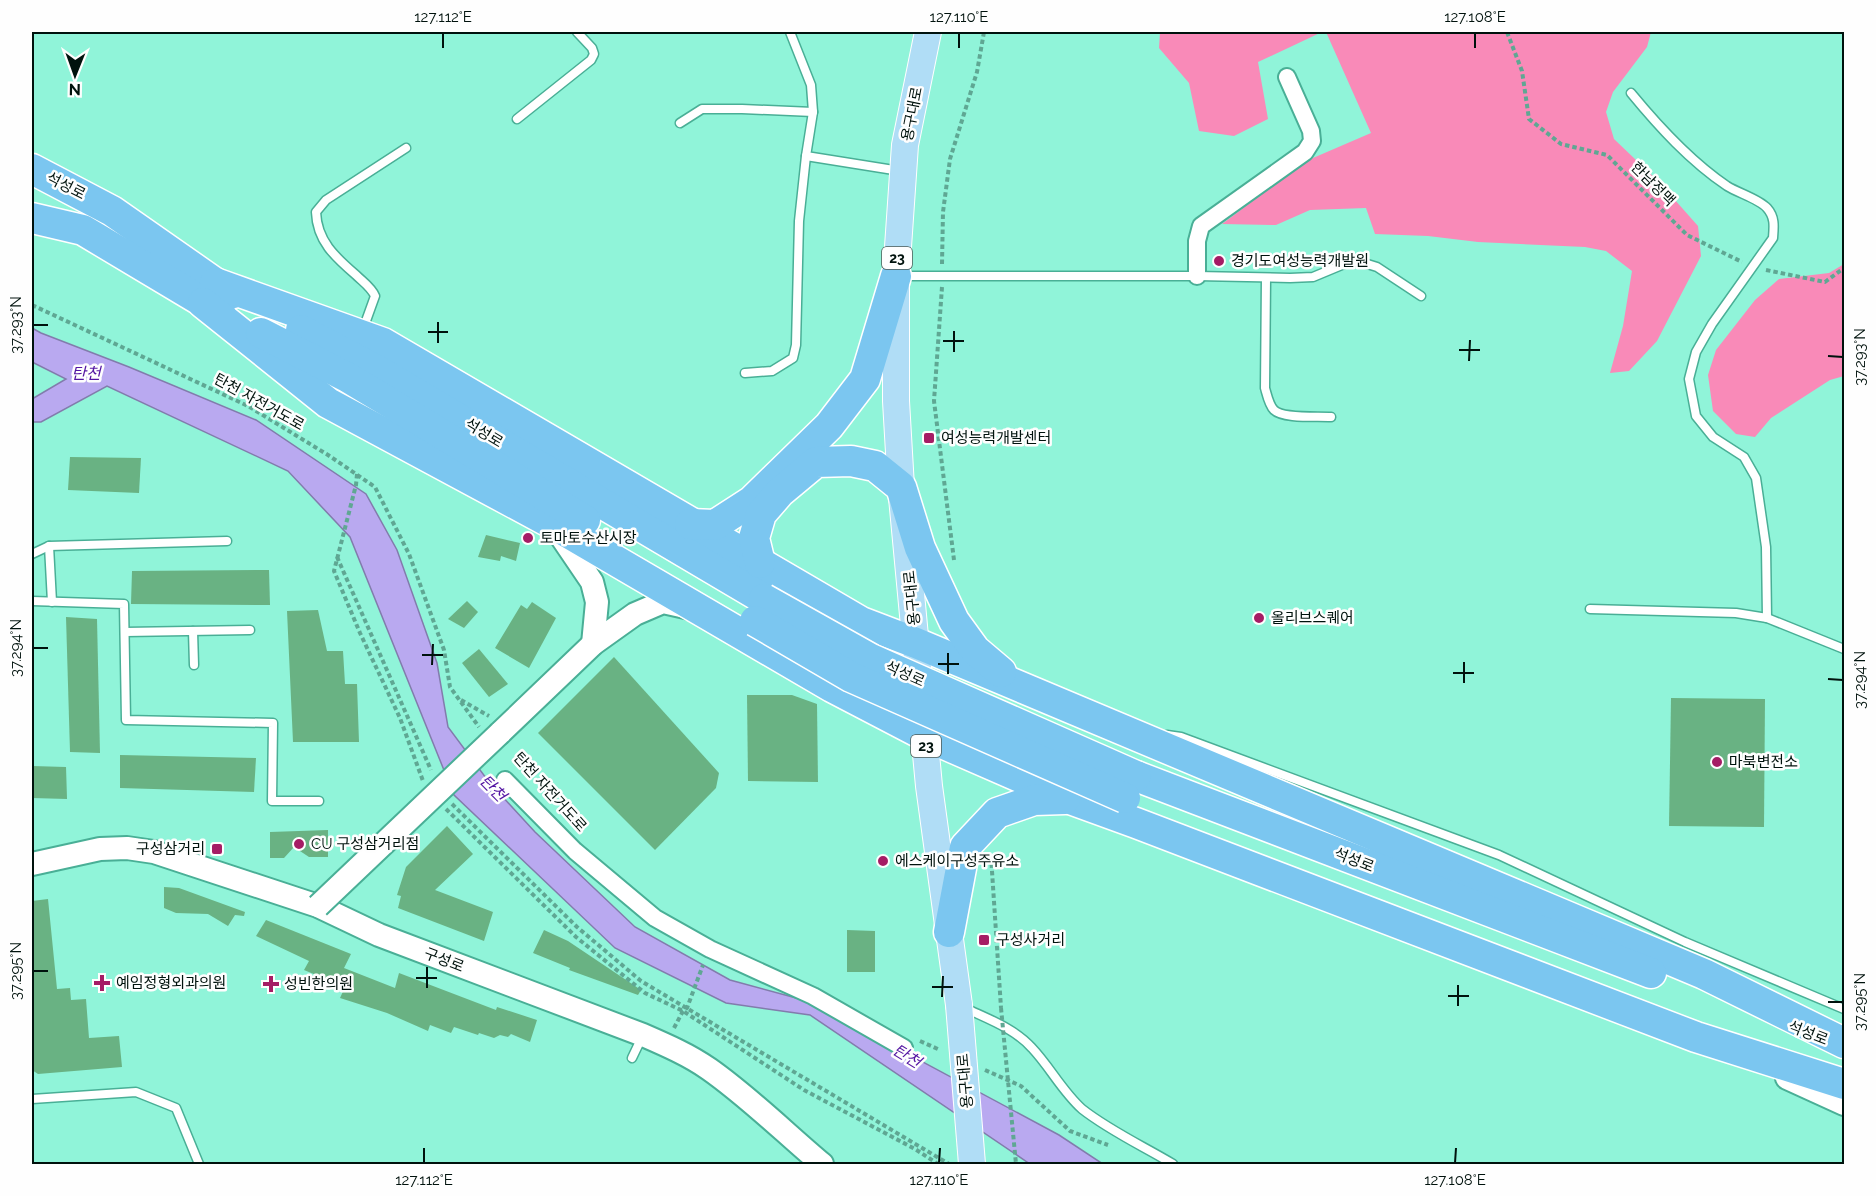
<svg xmlns="http://www.w3.org/2000/svg" width="1876" height="1196" font-family="Raleway,'Noto Sans KR',sans-serif">
  <rect width="100%" height="100%" fill="#90f4d9"/>
  <g fill="#f98ab8">
    <path d="M 1160,32 L 1322,32 L 1258,62 L 1268,119 L 1234,136 L 1199,131 L 1189,83 L 1159,48 Z"/>
    <path d="M 1326,32 L 1651,32 L 1647,47 L 1613,92 L 1606,112 L 1614,139 L 1659,182 L 1698,226 L 1701,256 L 1657,341 L 1629,371 L 1610,373 L 1623,326 L 1632,271 L 1606,251 L 1585,247 L 1478,242 L 1428,236 L 1375,234 L 1366,208 L 1310,210 L 1276,225 L 1222,224 L 1306,161 L 1371,133 Z"/>
    <path d="M 1844,264 L 1844,376 L 1830,380 L 1771,418 L 1755,437 L 1736,434 L 1713,411 L 1708,375 L 1716,350 L 1755,300 L 1779,279 L 1829,273 Z"/>
  </g>
  <path fill="#b9a9f0" stroke="#827cac" stroke-width="1.5" d="M 32,328 L 41,333 L 129,367 L 256,420 L 366,494 L 397,550 L 437,663 L 448,727 L 489,782 L 535,832 L 635,927 L 730,980 L 811,1002 L 1059,1135 L 1103,1164 L 1030,1164 L 810,1015 L 726,1003 L 615,948 L 454,795 L 350,537 L 288,471 L 107,386 L 41,422 L 32,422 L 32,399 L 66,379 L 32,362 Z"/>
  <g fill="#69b283">
    <path d="M 70,457 L 141,458 L 139,493 L 68,490 Z"/>
    <path d="M 486,535 L 520,543 L 516,561 L 501,556 L 500,561 L 478,557 Z"/>
    <path d="M 269,570 L 270,605 L 131,604 L 132,571 Z"/>
    <path d="M 467,601 L 478,612 L 464,628 L 448,619 Z"/>
    <path d="M 532,602 L 556,618 L 529,668 L 495,648 L 521,605 L 527,609 Z"/>
    <path d="M 318,610 L 327,651 L 343,651 L 345,684 L 357,684 L 359,742 L 293,742 L 287,611 Z"/>
    <path d="M 66,617 L 97,619 L 100,753 L 70,752 Z"/>
    <path d="M 479,649 L 508,684 L 489,697 L 462,663 Z"/>
    <path d="M 614,657 L 719,773 L 716,788 L 655,850 L 538,733 Z"/>
    <path d="M 747,695 L 792,695 L 817,704 L 818,782 L 748,781 Z"/>
    <path d="M 1671,698 L 1765,699 L 1764,827 L 1669,826 Z"/>
    <path d="M 120,755 L 256,758 L 254,792 L 120,788 Z"/>
    <path d="M 32,766 L 66,767 L 67,799 L 32,798 Z"/>
    <path d="M 447,826 L 473,854 L 435,890 L 493,912 L 484,941 L 398,908 L 401,896 L 397,895 L 406,867 Z"/>
    <path d="M 328,830 L 328,857 L 309,857 L 294,847 L 284,858 L 270,858 L 270,832 Z"/>
    <path d="M 164,887 L 179,888 L 245,912 L 244,916 L 235,915 L 228,926 L 208,914 L 176,913 L 164,908 Z"/>
    <path d="M 48,899 L 57,989 L 70,988 L 71,1000 L 86,999 L 89,1038 L 119,1036 L 122,1067 L 38,1074 L 32,1070 L 32,901 Z"/>
    <path d="M 266,920 L 351,954 L 344,968 L 395,988 L 399,973 L 496,1010 L 497,1007 L 537,1020 L 530,1042 L 511,1034 L 508,1037 L 500,1035 L 494,1038 L 479,1033 L 478,1035 L 454,1027 L 451,1033 L 430,1025 L 428,1031 L 387,1013 L 340,998 L 345,987 L 304,970 L 309,961 L 256,936 Z"/>
    <path d="M 544,930 L 568,941 L 641,990 L 638,995 L 569,970 L 570,968 L 533,953 Z"/>
    <path d="M 847,930 L 875,931 L 875,972 L 847,972 Z"/>
  </g>
  <g fill="none" stroke-linecap="round" stroke-linejoin="round">
    <defs>
      <g id="lane">
        <path d="M 790,32 L 811,85 L 813,112 L 806,156 L 900,171"/>
        <path d="M 1631,93 C 1659,127 1690,161 1727,186 C 1738,193 1759,199 1767,208 C 1775,217 1774,226 1773,238 L 1712,324 L 1696,352 L 1689,379 L 1696,416 L 1713,437 L 1744,457 L 1756,478 L 1766,547 L 1767,618"/>
        <path d="M 517,119 L 591,60 L 594,54 L 592,48 L 577,32"/>
        <path d="M 680,123 L 702,109 L 742,109 L 813,112"/>
        <path d="M 899,276 L 1197,276 L 1290,278 L 1313,277 L 1349,262 L 1361,262 L 1377,267 L 1421,296"/>
        <path d="M 1266,278 L 1265,388 C 1267,395 1269,405 1274,410 C 1283,419 1318,416 1331,417"/>
        <path d="M 362,332 L 375,296 C 371,287 363,282 356,275 C 335,257 317,241 316,212 L 326,200 L 406,148"/>
        <path d="M 745,373 L 772,371 L 793,358 L 796,345 L 799,221 L 806,156"/>
        <path d="M 49,546 L 52,602"/>
        <path d="M 32,554 L 49,546 L 227,541"/>
        <path d="M 32,601 L 124,604 L 126,720 L 273,723 L 272,801 L 319,801"/>
        <path d="M 1590,609 L 1736,613 L 1767,618 L 1844,649"/>
        <path d="M 193,631 L 194,665"/>
        <path d="M 125,632 L 250,630"/>
        <path d="M 1167,735 L 1181,737 L 1499,855 L 1685,942 L 1844,1009"/>
        <path d="M 965,1008 C 988,1019 1014,1028 1032,1048 C 1050,1067 1062,1091 1082,1109 C 1110,1131 1143,1146 1173,1164"/>
        <path d="M 632,1058 L 643,1035"/>
        <path d="M 32,1099 L 136,1092 L 176,1108 L 199,1164"/>
      </g>
      <g id="street">
        <path d="M 1197,276 L 1197,241 L 1201,226 L 1305,152 L 1312,141 L 1311,131 L 1287,77"/>
        <path d="M 505,780 L 575,851 L 655,918 L 710,949 L 813,996 L 904,1048"/>
      </g>
      <g id="secondary">
        <path d="M 554,526 L 592,582 L 597,602 L 593,644"/>
        <path d="M 500,733 L 593,644 L 635,614 L 663,602 L 690,608"/>
        <path d="M 32,864 L 100,849 L 127,848 L 154,852 L 318,906 L 379,935 L 643,1035 C 666,1045 689,1055 709,1069 C 749,1097 785,1133 822,1164"/>
        <path d="M 1787,1078 L 1844,1104"/>
      </g>
      <path id="primary" d="M 928,32 L 905,145 L 896,276 L 896,401 L 901,487 L 929,786 L 959,1005"/>
      <g id="highway">
        <path d="M 32,169 L 112,211 L 215,283 L 233,293"/>
        <path d="M 32,218 L 83,230 L 220,312"/>
        <path d="M 215,283 L 383,343 L 861,622 L 916,643 L 1704,974 L 1844,1043"/>
        <path d="M 203,303 L 328,403 L 553,524 L 832,687 L 926,736 L 1070,799 L 1136,823 L 1696,1037 L 1844,1084"/>
        <path d="M 301,330 L 375,369 L 764,599"/>
        <path d="M 261,333 L 347,377 L 585,520"/>
        <path d="M 690,524 L 715,525 L 752,501 L 829,426 L 865,379 L 896,276"/>
        <path d="M 760,563 L 754,538 L 761,514 L 780,492 L 816,462 L 851,461 L 875,466 L 901,487 L 920,548 L 954,621 L 975,650 L 1001,672"/>
        <path d="M 1136,776 L 1651,973"/>
        <path d="M 949,932 L 965,847 L 997,813 L 1034,800 L 1065,799"/>
      </g>
    </defs>
    <use href="#lane" stroke="#49af96" stroke-width="11"/>
    <use href="#street" stroke="#49af96" stroke-width="20"/>
    <use href="#secondary" stroke="#49af96" stroke-width="26"/>
    <use href="#primary" stroke="#fff" stroke-width="28"/>
    <use href="#highway" stroke="#fff" stroke-width="33"/>
    <g stroke="#5fa793" stroke-width="4" stroke-dasharray="4.5 3" stroke-linecap="butt">
      <path d="M 1507,32 L 1522,71 L 1529,119 L 1561,144 L 1607,155 L 1687,235 L 1742,262"/>
      <path d="M 942,264 L 943,212 L 950,159 L 977,72 L 984,32"/>
      <path d="M 1766,270 L 1825,282 L 1844,268"/>
      <path d="M 942,287 L 934,401 L 954,560"/>
      <path d="M 32,305 L 248,406 L 328,455 L 375,487 L 409,554 L 444,650 L 450,687 L 479,727"/>
      <path d="M 357,474 L 356,485 L 334,571 L 360,633 L 400,718 L 423,781"/>
      <path d="M 337,557 L 431,770"/>
      <path d="M 461,700 L 489,716"/>
      <path d="M 452,804 L 577,927 L 641,981 L 949,1164"/>
      <path d="M 446,809 L 576,937 L 645,993 L 683,1011 L 804,1090 L 915,1149 L 938,1164"/>
      <path d="M 991,856 L 1001,1008"/>
      <path d="M 674,1028 L 683,1011 L 687,1008 L 703,965"/>
      <path d="M 920,1041 L 940,1050"/>
      <path d="M 985,1070 L 1021,1086 L 1070,1131 L 1108,1145"/>
    </g>
    <use href="#lane" stroke="#fff" stroke-width="8"/>
    <use href="#street" stroke="#fff" stroke-width="16"/>
    <use href="#secondary" stroke="#fff" stroke-width="22"/>
    <use href="#primary" stroke="#b0ddf6" stroke-width="26"/>
    <use href="#highway" stroke="#7bc6f0" stroke-width="30"/>
    <defs>
      <path id="secondary-bridge" d="M 318,906 L 500,733"/>
      <path id="primary-bridge" d="M 959,1005 L 972,1164"/>
      <g id="highway-bridge">
        <path d="M 764,599 L 871,659 L 1136,776"/>
        <path d="M 755,621 L 851,677 L 1125,798"/>
      </g>
    </defs>
    <use href="#secondary-bridge" stroke="#49af96" stroke-width="26" stroke-linecap="butt"/>
    <use href="#primary-bridge" stroke="#fff" stroke-width="28" stroke-linecap="butt"/>
    <use href="#highway-bridge" stroke="#fff" stroke-width="33" stroke-linecap="butt"/>
    <path stroke="#5fa793" stroke-width="4" stroke-dasharray="4.5 3" stroke-linecap="butt" d="M 1001,1008 L 1016,1164"/>
    <use href="#secondary-bridge" stroke="#fff" stroke-width="22"/>
    <use href="#primary-bridge" stroke="#b0ddf6" stroke-width="26"/>
    <use href="#highway-bridge" stroke="#7bc6f0" stroke-width="30"/>
  </g>
  <path fill="none" stroke="#00120d" stroke-width="2" d="M 443,48 L 443,33M 959,48 L 959,33M 1475,48 L 1475,33M 33,325 L 48,325M 428,332 L 448,332M 943,341 L 964,341M 438,343 L 438,322M 1459,350 L 1480,350M 954,352 L 954,331M 1828,356 L 1843,357M 1469,361 L 1470,340M 33,648 L 48,648M 422,655 L 443,655M 938,664 L 959,664M 432,665 L 433,644M 1453,673 L 1474,673M 948,674 L 948,653M 1828,679 L 1843,680M 1464,683 L 1464,662M 33,971 L 48,971M 416,978 L 437,978M 932,987 L 953,987M 427,988 L 427,967M 1448,996 L 1469,996M 942,997 L 943,976M 1828,1002 L 1843,1002M 1458,1006 L 1458,985M 424,1163 L 424,1148M 939,1163 L 940,1148M 1455,1163 L 1456,1148"/>
  <g fill="#a51c65" stroke="#fefefe" stroke-width="2">
    <circle cx="1219" cy="261" r="6"/>
    <rect x="923" y="432" width="12" height="12" rx="3"/>
    <circle cx="528" cy="538" r="6"/>
    <circle cx="1259" cy="618" r="6"/>
    <circle cx="1717" cy="762" r="6"/>
    <circle cx="299" cy="844" r="6"/>
    <rect x="211" y="843" width="12" height="12" rx="3"/>
    <circle cx="883" cy="861" r="6"/>
    <rect x="978" y="934" width="12" height="12" rx="3"/>
    <path d="M99 974h6v6h6v6h-6v6h-6v-6h-6v-6h6z"/>
    <path d="M268 975h6v6h6v6h-6v6h-6v-6h-6v-6h6z"/>
  </g>
  <g text-anchor="middle" dominant-baseline="central" stroke-width="5" stroke-linejoin="round" paint-order="stroke">
    <g fill="#fefefe" stroke="#4c5955" stroke-width="1.5">
      <rect x="882" y="247" width="30" height="22" rx="4.5"/>
      <rect x="911" y="735" width="30" height="22" rx="4.5"/>
    </g>
    <g font-size="14" font-weight="bold" fill="#00120d">
      <text x="897" y="258">23</text>
      <text x="926" y="746">23</text>
    </g>
    <g font-size="15" fill="#00120d" stroke="#fefefe">
      <text transform="translate(912 114) rotate(-79)">용구대로</text>
      <text transform="translate(1653 184) rotate(45)">한남정맥</text>
      <text transform="translate(66 186) rotate(27)">석성로</text>
      <text transform="translate(259 402) rotate(29)">탄천 자전거도로</text>
      <text transform="translate(484 433) rotate(31)">석성로</text>
      <text transform="translate(912 598) rotate(-96)">용구대로</text>
      <text transform="translate(905 674) rotate(24)">석성로</text>
      <text transform="translate(550 792) rotate(48)">탄천 자전거도로</text>
      <text transform="translate(1354 860) rotate(21)">석성로</text>
      <text transform="translate(444 960) rotate(21)">구성로</text>
      <text transform="translate(1808 1033) rotate(21)">석성로</text>
      <text transform="translate(965 1081) rotate(-95)">용구대로</text>
    </g>
    <g font-size="15" fill="#00120d" stroke="#fefefe" text-anchor="start">
      <text x="1231" y="261">경기도여성능력개발원</text>
      <text x="941" y="438">여성능력개발센터</text>
      <text x="540" y="538">토마토수산시장</text>
      <text x="1271" y="618">올리브스퀘어</text>
      <text x="1729" y="762">마북변전소</text>
      <text x="311" y="844">CU 구성삼거리점</text>
      <text x="205" y="849" text-anchor="end">구성삼거리</text>
      <text x="895" y="861">에스케이구성주유소</text>
      <text x="996" y="940">구성사거리</text>
      <text x="116" y="983">예임정형외과의원</text>
      <text x="284" y="984">성빈한의원</text>
    </g>
    <g font-size="16" font-style="italic" fill="#5314a2" stroke="#fefefe">
      <text x="86" y="373">탄천</text>
      <text transform="translate(493 788) rotate(45)">탄천</text>
      <text transform="translate(907 1056) rotate(32)">탄천</text>
    </g>
  </g>
  <rect width="1876" height="1196" fill="none" stroke="#fefefe" stroke-width="66"/>
  <g transform="translate(75 75) rotate(181)" stroke="#fefefe" stroke-width="4.5" paint-order="stroke">
  <path d="M0-4.5L10 22L0 15L-10 22Z" fill="#00120d"/>
  <text y="-9" font-size="16" font-weight="bold" text-anchor="middle" fill="#00120d">N</text>
  </g>
  <rect x="33" y="33" width="1810" height="1130" fill="none" stroke="#00120d" stroke-width="2"/>
  <g font-size="15" text-anchor="middle" fill="#00120d">
    <text x="443" y="22">127.112°E</text>
    <text x="959" y="22">127.110°E</text>
    <text x="1475" y="22">127.108°E</text>
    <text transform="translate(16 325) rotate(-90)" y="5">37.293°N</text>
    <text transform="translate(1860 357) rotate(-90)" y="5">37.293°N</text>
    <text transform="translate(16 648) rotate(-90)" y="5">37.294°N</text>
    <text transform="translate(1860 680) rotate(-90)" y="5">37.294°N</text>
    <text transform="translate(16 971) rotate(-90)" y="5">37.295°N</text>
    <text transform="translate(1860 1002) rotate(-90)" y="5">37.295°N</text>
    <text x="424" y="1185">127.112°E</text>
    <text x="939" y="1185">127.110°E</text>
    <text x="1455" y="1185">127.108°E</text>
  </g>
</svg>
